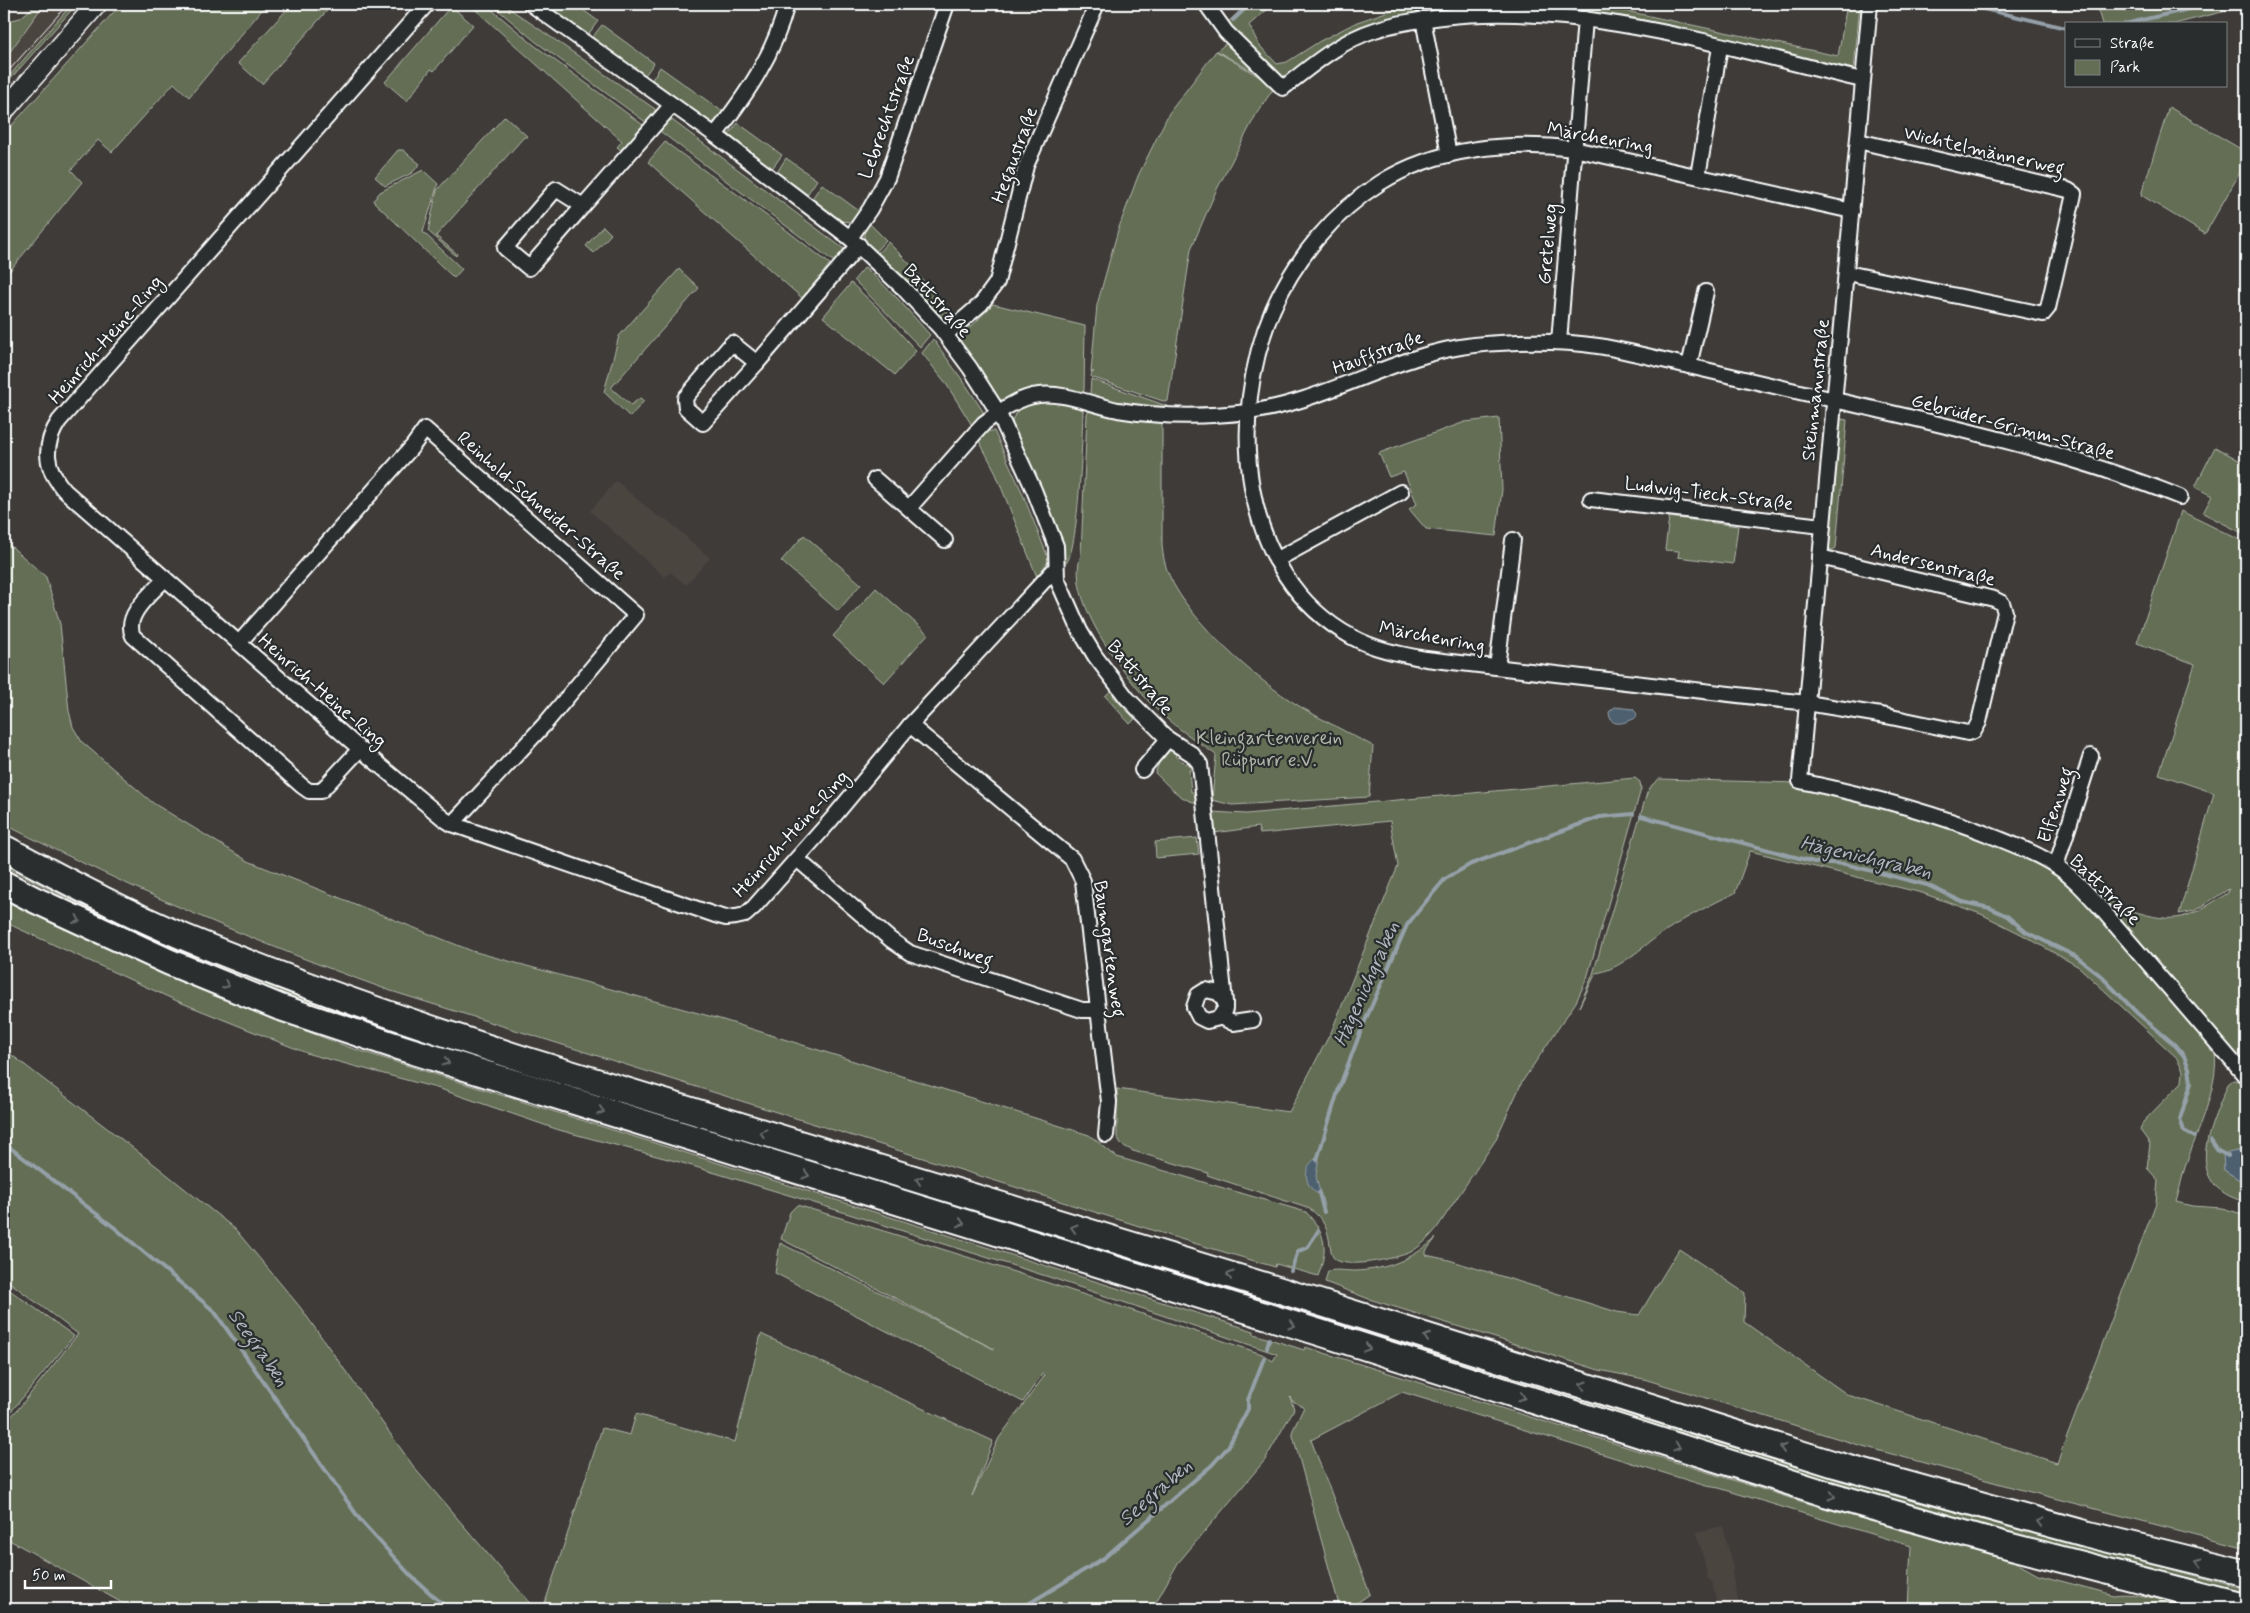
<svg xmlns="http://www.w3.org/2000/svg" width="2250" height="1613" font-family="Mynerve,sans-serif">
  <rect width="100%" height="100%" fill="#3e3b39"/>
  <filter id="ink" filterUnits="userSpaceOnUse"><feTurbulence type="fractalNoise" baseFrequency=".02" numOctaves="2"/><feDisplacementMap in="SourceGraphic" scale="10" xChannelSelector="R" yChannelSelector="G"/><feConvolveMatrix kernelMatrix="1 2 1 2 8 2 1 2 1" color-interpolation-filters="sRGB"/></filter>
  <g filter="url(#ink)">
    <g fill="#4c4541">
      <path d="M 44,4 L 72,4 L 4,82 L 4,60 Z"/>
      <path d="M 616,481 L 656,515 L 667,520 L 710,558 L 686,585 L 670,572 L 665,577 L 590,511 Z"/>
      <path d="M 1723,1526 L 1733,1569 L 1732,1573 L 1740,1609 L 1718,1609 L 1712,1582 L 1708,1579 L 1697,1532 Z"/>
    </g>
    <g fill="#646e54" stroke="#b2b6aa">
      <path d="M 37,4 L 44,4 L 4,60 L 4,22 L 20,18 Z"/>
      <path d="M 72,4 L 77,4 L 4,86 L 4,82 Z"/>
      <path d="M 121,4 L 267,4 L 189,97 L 174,83 L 112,152 L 98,140 L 71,170 L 82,182 L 4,278 L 4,134 Z"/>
      <path d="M 301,4 L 333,4 L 262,84 L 238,63 L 291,5 L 297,9 Z"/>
      <path d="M 469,4 L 485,4 L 534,45 L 643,125 L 621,150 L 617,147 L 622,141 Z"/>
      <path d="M 491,4 L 503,4 L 655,109 L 655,115 L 650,122 L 647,123 L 536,42 Z"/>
      <path d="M 562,4 L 575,4 L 598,21 L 587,36 L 556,12 Z"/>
      <path d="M 1247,4 L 1274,4 L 1249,25 L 1259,45 L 1277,64 L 1287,62 L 1320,41 L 1357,22 L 1395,9 L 1421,5 L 1578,4 L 1607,7 L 1838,56 L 1847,4 L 1860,4 L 1854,69 L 1630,17 L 1566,10 L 1565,13 L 1439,13 L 1438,9 L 1404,15 L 1351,32 L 1352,37 L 1282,82 L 1226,24 Z"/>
      <path d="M 2096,4 L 2246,4 L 2246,6 L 2174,24 L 2102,24 Z"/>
      <path d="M 451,6 L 473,25 L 434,71 L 431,69 L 407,101 L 385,82 Z"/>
      <path d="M 602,25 L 654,63 L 643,78 L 591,39 Z"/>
      <path d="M 1230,40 L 1266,79 L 1217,51 Z"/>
      <path d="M 1216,51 L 1268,82 L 1274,88 L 1257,113 L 1216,191 L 1191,249 L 1168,401 L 1166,402 L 1091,377 L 1092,372 L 1094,372 L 1091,372 L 1097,305 L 1118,230 L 1138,176 L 1169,113 Z"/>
      <path d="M 660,67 L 726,114 L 712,123 L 703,121 L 650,83 Z"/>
      <path d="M 2169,107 L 2246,152 L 2246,162 L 2205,234 L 2141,195 Z"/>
      <path d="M 505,116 L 528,137 L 524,137 L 436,236 L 457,254 L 456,256 L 428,231 L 437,190 Z"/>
      <path d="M 672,120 L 844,249 L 843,256 L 837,264 L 657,129 L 665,122 Z"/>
      <path d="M 738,123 L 782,155 L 771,170 L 730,139 L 729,134 Z"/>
      <path d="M 665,142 L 785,229 L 830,264 L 802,298 L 648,162 Z"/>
      <path d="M 398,150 L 403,150 L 420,164 L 412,173 L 385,186 L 375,177 Z"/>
      <path d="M 786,158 L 817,180 L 806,196 L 776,174 Z"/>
      <path d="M 423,170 L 438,184 L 423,232 L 462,269 L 454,278 L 373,201 L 380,192 Z"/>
      <path d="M 822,184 L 862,213 L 854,222 L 839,221 L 811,200 Z"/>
      <path d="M 868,222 L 886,240 L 875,252 C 863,242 861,236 868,222 Z"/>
      <path d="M 603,226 L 611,234 L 594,253 L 586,246 Z"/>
      <path d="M 888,242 L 908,262 L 950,314 L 945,320 L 939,320 L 907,284 L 877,254 Z"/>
      <path d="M 865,267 L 897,298 L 930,335 L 920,347 L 854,280 Z"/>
      <path d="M 679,269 L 699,288 L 611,388 L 631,405 L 640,398 L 644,401 L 630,417 L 604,392 L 619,336 Z"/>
      <path d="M 851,283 L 878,308 L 916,351 L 895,375 L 823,317 Z"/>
      <path d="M 993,304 L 1085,326 L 1084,391 L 1078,396 L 1002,400 L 996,398 L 961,347 C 958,337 959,332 966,325 L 971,327 Z"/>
      <path d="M 933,339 L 966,385 L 984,413 L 982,418 L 973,427 L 945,382 L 922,353 Z"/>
      <path d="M 1091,379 L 1167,406 L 1167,410 L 1123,405 L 1092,399 L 1090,393 Z"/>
      <path d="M 1045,400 L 1060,401 L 1082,408 L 1083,411 C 1082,438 1079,544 1067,562 L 1064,562 L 1063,552 L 1013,429 L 1012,420 L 1019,408 Z"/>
      <path d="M 1091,409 L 1162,421 L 1162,546 C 1163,556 1165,566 1169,575 C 1190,622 1255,679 1299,706 C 1323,720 1348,733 1373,746 L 1369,797 L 1232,805 L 1212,800 L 1216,755 C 1197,741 1175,727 1158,711 C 1127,680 1064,600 1081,555 L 1087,414 Z"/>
      <path d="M 1499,418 L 1502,490 L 1496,536 L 1426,529 L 1409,509 L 1417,504 L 1404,472 L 1389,477 L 1379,453 L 1465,422 Z"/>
      <path d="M 1841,419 L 1847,420 L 1836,548 L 1833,550 L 1829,549 L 1828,543 L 1838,425 Z"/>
      <path d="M 987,431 L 994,431 L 1022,492 L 1049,560 L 1037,577 L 994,469 L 978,439 Z"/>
      <path d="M 2215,447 L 2246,464 L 2246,535 L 2203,513 L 2212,496 L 2195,487 Z"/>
      <path d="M 2181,511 L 2246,543 L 2246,1069 L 2102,899 C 2109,900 2121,907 2130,910 C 2179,926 2187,918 2228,893 L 2229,889 L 2194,911 L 2179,914 L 2214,793 L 2159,774 L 2195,664 L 2137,643 Z"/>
      <path d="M 1669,517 L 1738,526 L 1733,564 L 1678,557 L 1679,551 L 1665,550 Z"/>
      <path d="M 804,535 L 861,584 L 838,611 L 781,561 Z"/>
      <path d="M 4,540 L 46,577 L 60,624 L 69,711 L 73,727 L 82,742 L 153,803 L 248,861 L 472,951 L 720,1019 L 1089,1135 L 1117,1157 L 1306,1212 C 1327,1235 1328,1248 1318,1276 L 1276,1264 L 1275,1267 L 1190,1242 L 391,991 C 259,944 131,889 6,825 L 4,823 Z"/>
      <path d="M 876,588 L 928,634 L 884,683 L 833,636 Z"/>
      <path d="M 1112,690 L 1115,693 L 1113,696 L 1135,719 L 1130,724 L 1105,696 Z"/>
      <path d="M 1171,749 L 1179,750 L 1175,756 L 1186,764 L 1190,758 L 1197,769 L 1189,770 L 1191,792 L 1199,792 L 1201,803 C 1182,803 1168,785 1155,773 L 1159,763 Z"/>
      <path d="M 1635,778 L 1640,782 L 1641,789 L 1587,978 L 1576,1002 L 1522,1082 L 1495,1141 L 1437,1228 C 1430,1237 1421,1246 1411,1252 C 1398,1258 1341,1271 1333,1257 C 1331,1254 1331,1249 1330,1245 C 1328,1230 1324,1219 1310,1209 L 1207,1175 L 1208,1173 L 1133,1151 L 1122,1145 L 1117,1137 L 1117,1089 L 1289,1112 L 1332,1030 L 1398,866 L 1390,821 L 1260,834 L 1258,827 L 1214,833 L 1212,812 L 1246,814 Z"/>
      <path d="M 1659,779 L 1798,783 L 1919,815 L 2006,848 L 2037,862 L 2069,885 L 2092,907 L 2214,1048 C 2222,1079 2197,1133 2186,1164 C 2182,1176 2180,1189 2176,1202 L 2192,1206 L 2222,1208 L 2246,1215 L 2246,1548 L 2015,1488 L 1859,1445 L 1644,1379 L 1599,1370 L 1369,1299 L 1325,1282 L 1328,1271 C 1337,1269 1345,1271 1355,1271 C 1386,1270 1413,1259 1436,1238 L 1426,1251 L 1426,1255 L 1449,1260 L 1617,1312 L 1639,1315 L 1679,1249 L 1745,1293 L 1744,1322 L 1848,1395 L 2057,1463 L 2156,1203 L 2158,1180 L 2147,1168 L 2150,1144 L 2140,1130 L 2143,1122 L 2182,1082 L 2183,1071 L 2176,1057 L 2079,967 L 2021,934 L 1981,914 L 1922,893 L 1750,851 L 1735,893 C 1710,905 1686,917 1664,932 C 1642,946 1622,969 1596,973 L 1579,1007 L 1593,974 L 1647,793 L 1652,785 Z"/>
      <path d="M 1197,838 L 1199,854 L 1156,858 L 1155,842 Z"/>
      <path d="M 4,862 L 718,1130 L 718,1135 C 563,1086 406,1041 254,982 C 169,949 85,908 4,866 Z"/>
      <path d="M 4,900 C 117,956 233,1004 351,1048 L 1254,1331 L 1254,1334 L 1304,1350 L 1305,1347 L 1803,1502 L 2015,1562 L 2038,1575 L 2114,1595 C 2137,1591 2172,1603 2195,1609 L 1908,1609 L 1911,1546 L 1719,1488 L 1706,1486 L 1402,1392 L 1311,1440 L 1370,1594 L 1357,1603 L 1355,1609 L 1340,1609 L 1292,1432 L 1304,1407 L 1292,1401 L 1290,1397 L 1294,1409 L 1265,1460 L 1178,1563 L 1152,1609 L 543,1609 L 602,1428 L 630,1435 L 636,1414 L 735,1442 L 761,1334 L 993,1441 L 972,1496 L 999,1438 L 1045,1375 L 1042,1374 L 1023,1402 L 775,1273 L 780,1243 L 994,1349 L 781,1239 L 790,1212 L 797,1205 C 954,1251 1108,1302 1262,1354 L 1273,1361 L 1277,1354 L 1049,1277 L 795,1197 L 679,1162 L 559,1130 L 440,1089 L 309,1054 L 177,1001 L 4,922 Z"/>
      <path d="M 4,1049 L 159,1168 L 235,1229 L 300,1307 L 416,1470 L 535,1609 L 133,1609 L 4,1537 L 4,1424 L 19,1408 L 78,1334 L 4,1278 Z"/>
      <path d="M 2233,1080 L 2240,1081 L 2246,1086 L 2246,1152 L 2237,1151 L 2224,1159 L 2224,1170 L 2246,1184 L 2246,1202 C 2180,1185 2210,1128 2228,1084 Z"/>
      <path d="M 935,1198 L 1300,1312 L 1299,1316 L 934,1201 Z"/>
      <path d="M 4,1286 L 74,1336 L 4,1420 Z"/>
      <path d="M 1313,1316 L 1828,1477 L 2019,1530 L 2246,1589 L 2246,1594 L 1971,1524 L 1311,1320 Z"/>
    </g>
    <g fill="#4e6070" stroke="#95a0a9">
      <path d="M 1615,707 L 1633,709 L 1637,714 L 1636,718 C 1624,723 1610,729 1609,712 Z"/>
      <path d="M 2237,1151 L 2246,1152 L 2246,1184 L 2224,1170 L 2223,1154 Z"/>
      <path d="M 1319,1157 L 1316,1176 L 1321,1197 C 1317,1193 1311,1189 1309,1185 C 1303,1174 1308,1161 1319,1157 Z"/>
    </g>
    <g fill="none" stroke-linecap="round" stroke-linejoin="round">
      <g stroke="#95a0a9" stroke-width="4">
        <path d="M 1962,4 L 2066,28"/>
        <path d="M 1233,20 L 1250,4"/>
        <path d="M 2125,24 L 2210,4"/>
        <path d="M 1641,816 L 1814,862 L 1845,864 L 1927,885 L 1963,902 L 1990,908 L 2007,916 L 2026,932 L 2077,957 L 2101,976 L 2137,1013 L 2174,1044 L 2184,1056 L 2189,1068 L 2191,1083 L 2180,1119 L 2184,1131 L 2195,1137"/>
        <path d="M 2211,1141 L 2218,1151 L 2228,1156"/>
        <path d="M 4,1143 L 115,1228 L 214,1311 L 361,1521 L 411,1576 L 448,1609"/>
        <path d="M 1317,1160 L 1339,1088 L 1362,1028 L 1407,925 L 1428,899 L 1445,879 L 1471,864 L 1600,817 L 1633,814"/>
        <path d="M 1319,1193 L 1324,1212"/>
        <path d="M 1291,1271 L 1298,1251 L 1307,1248 L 1318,1231"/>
        <path d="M 1267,1348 L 1269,1339"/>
        <path d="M 1020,1609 L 1104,1558 L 1212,1465 L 1228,1447 L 1248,1409 L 1248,1400 L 1264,1358"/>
      </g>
      <defs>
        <g id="minor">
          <path d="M 427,4 L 59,421 C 42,447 45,469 65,491 L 360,749 L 444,819 L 452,824 L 715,915 L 726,918 L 736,917 L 745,915 L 754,907 L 831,820 L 910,725 L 1055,569"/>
          <path d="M 531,4 L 715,135 L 850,238 L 903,288 L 941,329 L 970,368 L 998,412 L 1034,490 L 1056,546 L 1057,579 L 1080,631 L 1095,656 L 1127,698 L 1168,739 L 1192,754 L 1200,764 L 1225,1002 L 1225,1009 L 1219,1018 L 1207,1021 L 1199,1017 L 1194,1007 L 1198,995 L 1206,990 L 1219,993 L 1225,1002"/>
          <path d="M 1206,4 L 1226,32 L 1283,88 C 1311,66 1340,41 1375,30 C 1396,23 1419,20 1442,17 C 1582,1 1727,48 1862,80"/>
          <path d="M 1870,4 L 1800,781 C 1867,795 1933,812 1997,838 C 2017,846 2038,854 2056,866 C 2072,876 2085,891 2098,905 L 2246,1077"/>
          <path d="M 1423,19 L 1449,155"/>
          <path d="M 715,135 C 747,94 774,55 787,4"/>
          <path d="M 1698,176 L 1720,47"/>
          <path d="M 556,189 L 583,206 L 529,268 L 505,248 Z"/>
          <path d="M 583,206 L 672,105"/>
          <path d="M 850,238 L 870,209 L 887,178 L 947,4"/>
          <path d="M 1847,273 L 2043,314 L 2048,308 L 2074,194 L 2068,190 L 1858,141"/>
          <path d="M 946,334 L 981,304 L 997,282 L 1026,166 L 1097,4"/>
          <path d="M 1559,342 L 1585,19"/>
          <path d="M 732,343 L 757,363 L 703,423 L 686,408 L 685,398 Z"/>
          <path d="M 757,363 L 859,245"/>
          <path d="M 1689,366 L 1706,292"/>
          <path d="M 875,479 L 945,540"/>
          <path d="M 1591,499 L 1822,526"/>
          <path d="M 909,508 L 984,423 C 1000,411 1019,397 1039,395 C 1065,392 1092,405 1118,410 C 1160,417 1206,417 1248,412 C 1327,402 1394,354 1474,345 C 1514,341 1557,340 1598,346 C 1624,350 1650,357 1676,363 C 1719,373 1761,383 1804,393 C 1930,422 2060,449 2180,497"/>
          <path d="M 1820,557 L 1994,599 L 2002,603 L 2005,612 L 1979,722 L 1974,731 L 1968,733 L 1886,716 L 1807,703 L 1426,659 C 1400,654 1376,650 1352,637 C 1238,575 1227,417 1273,309 C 1295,259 1334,212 1380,183 C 1437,147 1510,141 1574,149 L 1852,211"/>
          <path d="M 1276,560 L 1401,492"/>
          <path d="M 165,579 C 152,593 123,615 133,636 L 302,786 L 309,791 L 321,791 L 360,749"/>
          <path d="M 239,643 L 412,447 L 425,429 L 636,615 L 544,725 L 452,824"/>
          <path d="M 1497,667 L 1513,540"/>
          <path d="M 910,725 L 1072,859 L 1083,881 L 1109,1102 L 1106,1135"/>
          <path d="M 1142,770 L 1168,739"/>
          <path d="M 797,859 L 891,940 L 910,953 L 1082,1010 L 1099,1010"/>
          <path d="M 2056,866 L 2091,756"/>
          <path d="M 1221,1017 L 1233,1023 L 1253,1020"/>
        </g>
        <path id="secondary" d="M 4,111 L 97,4"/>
        <g id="motorway">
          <path d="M 4,848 C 63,879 122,911 184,937 C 297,984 412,1023 529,1061 L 1276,1289 L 1837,1465 L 2087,1534 L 2246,1573"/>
          <path d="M 4,884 L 33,899 L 169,962 L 279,1007 L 399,1047 L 1321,1333 L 1827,1494 L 1994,1542 L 2246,1607"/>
        </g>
      </defs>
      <use href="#minor" stroke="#fff" stroke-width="18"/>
      <use href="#secondary" stroke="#fff" stroke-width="22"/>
      <use href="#motorway" stroke="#fff" stroke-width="29"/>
      <use href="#minor" stroke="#2a2d2e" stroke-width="14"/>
      <use href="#secondary" stroke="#2a2d2e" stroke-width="19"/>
      <use href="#motorway" stroke="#2a2d2e" stroke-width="25"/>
      <path stroke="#fff" stroke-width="1" d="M 4,76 L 68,4"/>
    </g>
    <defs><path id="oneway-chevron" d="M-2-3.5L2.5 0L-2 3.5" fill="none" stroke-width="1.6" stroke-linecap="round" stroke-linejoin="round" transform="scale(1.25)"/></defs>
    <g stroke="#6a6c6d">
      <use href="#oneway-chevron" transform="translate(77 920) rotate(25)"/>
      <use href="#oneway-chevron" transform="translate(226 985) rotate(22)"/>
      <use href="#oneway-chevron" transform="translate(446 1062) rotate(18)"/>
      <use href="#oneway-chevron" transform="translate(601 1111) rotate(17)"/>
      <use href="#oneway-chevron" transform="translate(763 1133) rotate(-163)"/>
      <use href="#oneway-chevron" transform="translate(806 1175) rotate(17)"/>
      <use href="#oneway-chevron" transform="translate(919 1180) rotate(-163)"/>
      <use href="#oneway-chevron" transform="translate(961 1223) rotate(17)"/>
      <use href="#oneway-chevron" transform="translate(1074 1228) rotate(-163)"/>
      <use href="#oneway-chevron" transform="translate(1230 1275) rotate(-163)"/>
      <use href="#oneway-chevron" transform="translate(1292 1325) rotate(17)"/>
      <use href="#oneway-chevron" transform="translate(1427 1337) rotate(-163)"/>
      <use href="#oneway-chevron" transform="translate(1367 1348) rotate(18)"/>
      <use href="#oneway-chevron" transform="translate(1583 1385) rotate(-163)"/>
      <use href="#oneway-chevron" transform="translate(1522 1397) rotate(18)"/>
      <use href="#oneway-chevron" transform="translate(1677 1447) rotate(18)"/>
      <use href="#oneway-chevron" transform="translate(1783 1448) rotate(-162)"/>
      <use href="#oneway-chevron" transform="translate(1832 1496) rotate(16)"/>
      <use href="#oneway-chevron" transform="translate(2040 1522) rotate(-165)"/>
      <use href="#oneway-chevron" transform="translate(2199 1562) rotate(-166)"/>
    </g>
  </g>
  <g text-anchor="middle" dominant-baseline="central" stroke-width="4.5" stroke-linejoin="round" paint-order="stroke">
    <g font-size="19" fill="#fff" stroke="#2a2d2e">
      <text transform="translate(887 117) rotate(-70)">Lebrechtstraße</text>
      <text transform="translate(1600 138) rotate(10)">Märchenring</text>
      <text transform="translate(1984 151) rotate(13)">Wichtelmännerweg</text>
      <text transform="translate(1015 155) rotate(-70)">Hegaustraße</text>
      <text transform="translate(1548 244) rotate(-85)">Gretelweg</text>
      <text transform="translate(937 301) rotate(48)">Battstraße</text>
      <text transform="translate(106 340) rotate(-49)">Heinrich-Heine-Ring</text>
      <text transform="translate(1378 353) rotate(-20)">Hauffstraße</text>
      <text transform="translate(1816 390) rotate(-84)">Steinmannstraße</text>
      <text transform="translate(2013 427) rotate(15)">Gebrüder-Grimm-Straße</text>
      <text transform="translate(1709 494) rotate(7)">Ludwig-Tieck-Straße</text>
      <text transform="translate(541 506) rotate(41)">Reinhold-Schneider-Straße</text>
      <text transform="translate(1933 565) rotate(14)">Andersenstraße</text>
      <text transform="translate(1432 637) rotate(10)">Märchenring</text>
      <text transform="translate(1140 678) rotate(50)">Battstraße</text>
      <text transform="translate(322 691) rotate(41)">Heinrich-Heine-Ring</text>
      <text transform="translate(2056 805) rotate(-72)">Elfenweg</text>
      <text transform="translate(791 834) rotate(-48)">Heinrich-Heine-Ring</text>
      <text transform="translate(2105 890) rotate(45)">Battstraße</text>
      <text transform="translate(955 948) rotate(20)">Buschweg</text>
      <text transform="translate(1109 949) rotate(82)">Baumgartenweg</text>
    </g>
    <g font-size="19" fill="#b2b6aa" stroke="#2a2d2e">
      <text x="1269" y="738">Kleingartenverein<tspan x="1269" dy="22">Rüppurr e.V.</tspan></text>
    </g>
    <g font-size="20" font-style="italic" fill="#afb7bf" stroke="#2a2d2e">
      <text transform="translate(1866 858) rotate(13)">Hägenichgraben</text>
      <text transform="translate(1367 984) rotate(-66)">Hägenichgraben</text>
      <text transform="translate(258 1348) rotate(55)">Seegraben</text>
      <text transform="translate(1156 1493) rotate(-41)">Seegraben</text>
    </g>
  </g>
  <rect width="2250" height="1613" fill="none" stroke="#2a2d2e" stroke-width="20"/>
  <rect x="10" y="10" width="2230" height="1593" fill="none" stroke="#fff" stroke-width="2" filter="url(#ink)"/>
  <rect x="2065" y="22" width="162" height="65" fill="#2a2d2e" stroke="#7f8182"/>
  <rect x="2075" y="39" width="25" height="8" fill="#2a2d2e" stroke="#7f8182"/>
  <text x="2110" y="48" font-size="15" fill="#ffffff">Straße</text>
  <rect x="2075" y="60" width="25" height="15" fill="#646e54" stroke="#7f8182"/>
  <text x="2110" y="72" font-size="15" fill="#ffffff">Park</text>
  <path d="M25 1580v8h86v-8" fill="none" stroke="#ffffff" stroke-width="2.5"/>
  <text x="32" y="1580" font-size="15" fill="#ffffff" stroke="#2a2d2e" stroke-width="4" paint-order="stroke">50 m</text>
</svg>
